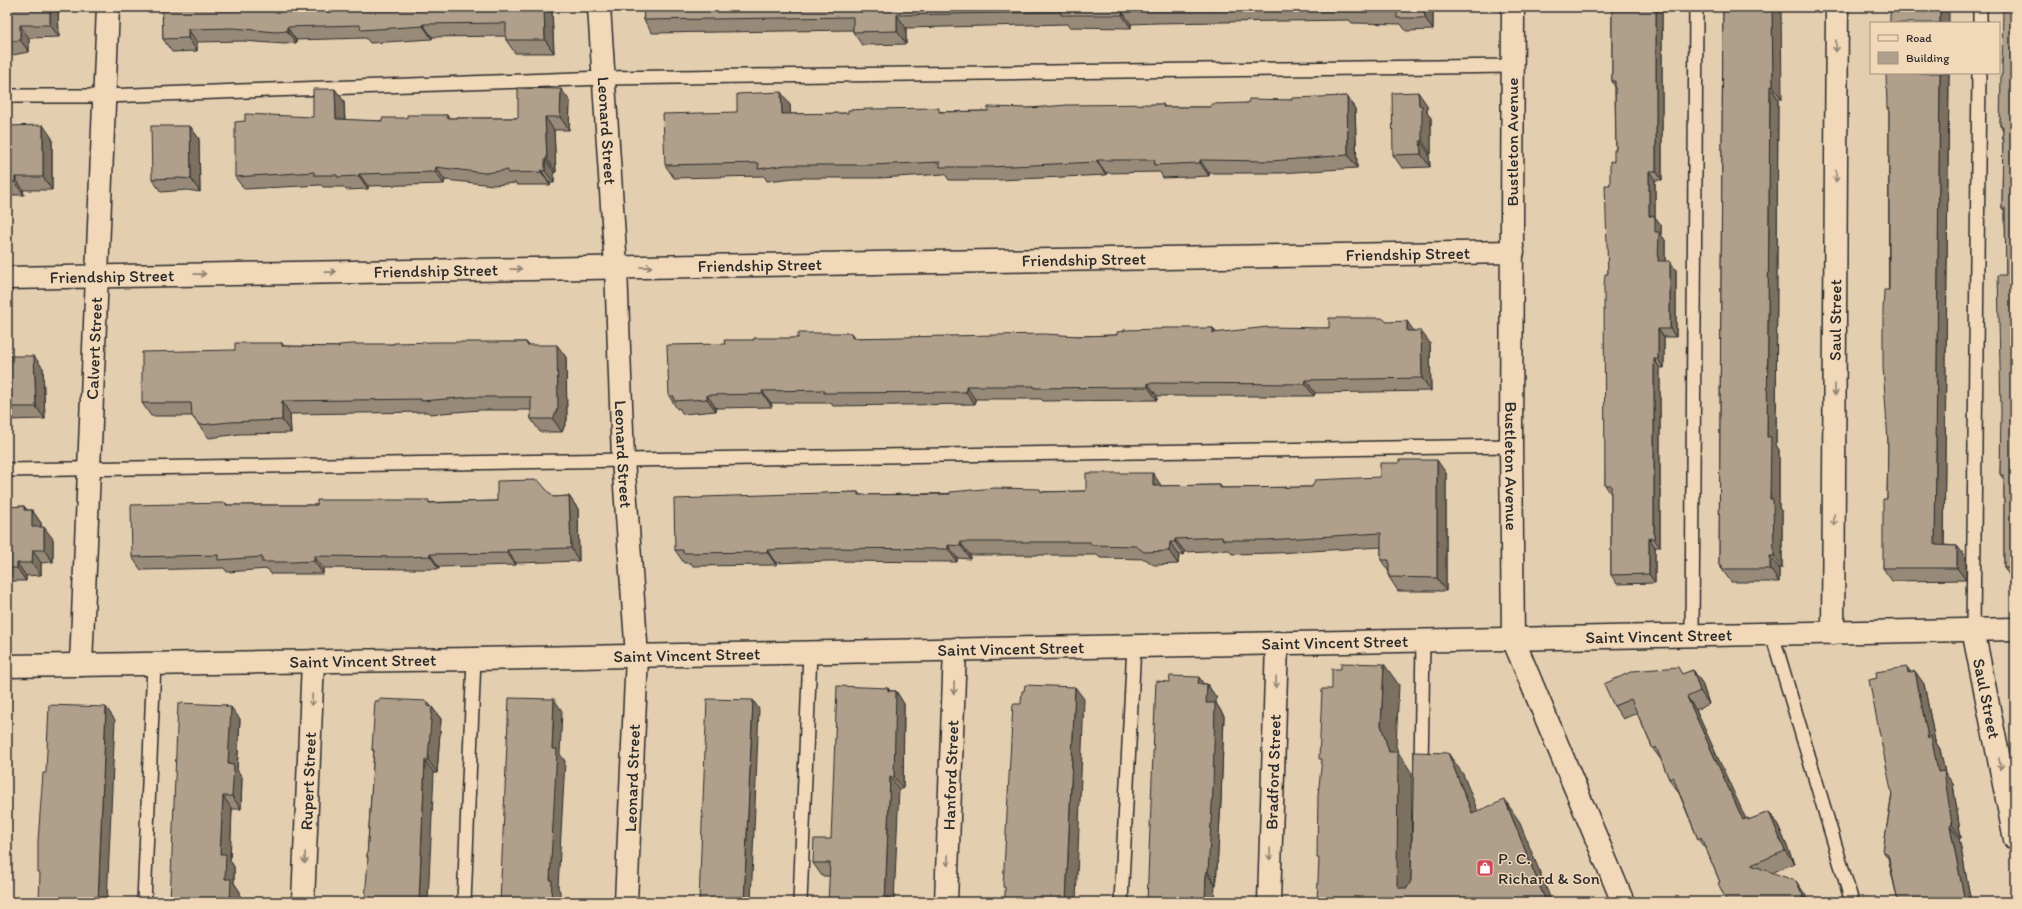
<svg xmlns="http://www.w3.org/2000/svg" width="2022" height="909" font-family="Itim,sans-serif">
  <rect width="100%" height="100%" fill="#e4ceb0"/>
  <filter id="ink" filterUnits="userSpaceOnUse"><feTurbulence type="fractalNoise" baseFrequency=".025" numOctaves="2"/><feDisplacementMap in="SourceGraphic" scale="8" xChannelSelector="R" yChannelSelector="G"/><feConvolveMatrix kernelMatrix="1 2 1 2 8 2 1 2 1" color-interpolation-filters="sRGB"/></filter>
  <g filter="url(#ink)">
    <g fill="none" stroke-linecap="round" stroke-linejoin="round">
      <defs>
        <g id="lane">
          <path d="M 1980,23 L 1980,7"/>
          <path d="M 7,96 L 105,96 L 604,78 L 1512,66"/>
          <path d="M 7,470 L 1511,446"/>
          <path d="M 1973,630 L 1979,73"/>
          <path d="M 1772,634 L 1852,902"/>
          <path d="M 1692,635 L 1696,7"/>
          <path d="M 1421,770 L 1423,640"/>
          <path d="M 144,902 L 154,663"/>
          <path d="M 464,902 L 474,659"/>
          <path d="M 800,902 L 810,652"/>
          <path d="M 1121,902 L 1134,645"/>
        </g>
        <g id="street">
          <path id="s1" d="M 599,7 L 616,267 L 623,459 L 637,656 L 626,902"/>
          <path id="s2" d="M 7,278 L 1513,252"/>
          <path id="s3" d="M 1973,630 L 2015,839"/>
          <path id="s4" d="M 1833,633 L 1837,7"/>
          <path id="s5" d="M 81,665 L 108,7"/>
          <path id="s6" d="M 7,666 L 474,659 L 2015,629"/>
          <path id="s7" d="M 303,902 L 313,661"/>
          <path id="s8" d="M 946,902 L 955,649"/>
          <path id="s9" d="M 1269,902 L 1277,643"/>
        </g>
        <g id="primary">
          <path id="s10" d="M 1513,7 L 1511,446 L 1513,639 L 1623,902"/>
        </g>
      </defs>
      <use href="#lane" stroke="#2b2b2b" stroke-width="16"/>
      <use href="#street" stroke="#2b2b2b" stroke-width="25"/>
      <use href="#primary" stroke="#2b2b2b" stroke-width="25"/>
      <use href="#lane" stroke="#f0d8b8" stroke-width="13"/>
      <use href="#street" stroke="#f0d8b8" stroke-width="22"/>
      <use href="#primary" stroke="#f0d8b8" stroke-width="22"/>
    </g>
    <g fill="#978a78" stroke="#2b2b2b">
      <path d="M 7,7 L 58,7 L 59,37 L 29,38 L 29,52 L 7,56 Z"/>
      <path d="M 162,7 L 549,7 L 552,11 L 554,53 L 515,53 L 506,40 L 506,36 L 432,37 L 432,39 L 370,43 L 366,38 L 296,40 L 296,43 L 284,44 L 243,41 L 197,42 L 197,51 L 172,52 L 163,39 Z"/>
      <path d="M 643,7 L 1433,7 L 1433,30 L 1406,31 L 1401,24 L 1352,23 L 1349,20 L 1157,23 L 1131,24 L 1131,28 L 1069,27 L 1067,24 L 906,28 L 906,44 L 862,45 L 853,32 L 853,30 L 652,33 L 644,20 Z"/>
      <path d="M 1612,7 L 1667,7 L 1667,11 L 1662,11 L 1662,180 L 1655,180 L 1655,217 L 1661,225 L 1661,235 L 1665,240 L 1665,261 L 1676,270 L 1676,337 L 1664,337 L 1664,368 L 1660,368 L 1660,547 L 1655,547 L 1655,583 L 1617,584 L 1611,575 L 1611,494 L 1605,485 L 1608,274 L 1610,185 L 1616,150 L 1615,87 L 1612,81 Z"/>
      <path d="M 1723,7 L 1782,99 L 1778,99 L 1777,244 L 1776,445 L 1779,450 L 1779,508 L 1782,512 L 1782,568 L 1779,568 L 1779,582 L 1731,582 L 1719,565 Z"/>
      <path d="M 2015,7 L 2015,580 L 2012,580 L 2004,567 L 2004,480 L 2000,474 L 2006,275 L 2005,212 L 2002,208 L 2003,130 L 2000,126 L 2002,75 Z"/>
      <path d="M 1949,73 L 1944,545 L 1957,546 L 1966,558 L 1966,580 L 1892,581 L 1883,568 L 1887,499 L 1888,442 L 1889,111 L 1887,108 Z"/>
      <path d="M 1347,96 L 1355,109 L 1357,168 L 1280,173 L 1209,173 L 1209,176 L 1163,178 L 1160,172 L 1106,173 L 1106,175 L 999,180 L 949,180 L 945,174 L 880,178 L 794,178 L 767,181 L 764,176 L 674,178 L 665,165 L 737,112 L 790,105 L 790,114 L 988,111 L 1030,108 L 1163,104 L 1165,107 L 1211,107 L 1248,103 Z"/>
      <path d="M 344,101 L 345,120 L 382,121 L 447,115 L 449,118 L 518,118 L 570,101 L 569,130 L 554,130 L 556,172 L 554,172 L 554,183 L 550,183 L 550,185 L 517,185 L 516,183 L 494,185 L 445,180 L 444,184 L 368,186 L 368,189 L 346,190 L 344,187 L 323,187 L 321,185 L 244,189 L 235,177 L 313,117 Z"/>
      <path d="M 1427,105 L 1427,113 L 1431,118 L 1431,154 L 1429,154 L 1430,167 L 1402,168 L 1393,155 Z"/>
      <path d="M 7,126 L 52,138 L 52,190 L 23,190 L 24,195 L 7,195 Z"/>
      <path d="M 190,126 L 199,139 L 200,192 L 187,190 L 161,192 L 152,179 Z"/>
      <path d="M 1387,322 L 1413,331 L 1430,343 L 1431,391 L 1315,393 L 1314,396 L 1157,396 L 1157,400 L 1043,401 L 1041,399 L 975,399 L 975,404 L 833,406 L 831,403 L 771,403 L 772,407 L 716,408 L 716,411 L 683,414 L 679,408 L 677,409 L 669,396 L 725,344 L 754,340 L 798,338 L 851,333 L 855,338 L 1079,336 L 1117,335 L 1213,328 L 1216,333 L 1329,328 Z"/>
      <path d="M 526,342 L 529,345 L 566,357 L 567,420 L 562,432 L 540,432 L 531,419 L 531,410 L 480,410 L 430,414 L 428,412 L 290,414 L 291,433 L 239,434 L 209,438 L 201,428 L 192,416 L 151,416 L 142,403 L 235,350 L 282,343 L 284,346 L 339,347 L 394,344 Z"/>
      <path d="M 7,356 L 43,368 L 45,419 L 7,420 Z"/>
      <path d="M 1446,473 L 1446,591 L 1398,591 L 1389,577 L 1389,572 L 1381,560 L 1381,547 L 1276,553 L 1232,554 L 1229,550 L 1185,552 L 1184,555 L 1179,555 L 1178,564 L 1154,565 L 1145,559 L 1100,558 L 1097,555 L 970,555 L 970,559 L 957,558 L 957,562 L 828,561 L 776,563 L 776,565 L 693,566 L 691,563 L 684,563 L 675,550 L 703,498 L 858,492 L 860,495 L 1086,491 L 1162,486 L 1220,485 L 1222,488 L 1312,487 Z"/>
      <path d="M 569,496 L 578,509 L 579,561 L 516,563 L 516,565 L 439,567 L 439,569 L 414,569 L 323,568 L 323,574 L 271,574 L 268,569 L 227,572 L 224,568 L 141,570 L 132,557 L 226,503 L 227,505 L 317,505 L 497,501 Z"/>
      <path d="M 24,506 L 27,510 L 32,510 L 41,523 L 41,527 L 53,539 L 53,562 L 41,563 L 41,575 L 26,576 L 26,581 L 7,581 L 7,507 Z"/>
      <path d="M 1693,670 L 1702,683 L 1709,704 L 1696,710 L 1745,819 L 1748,818 L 1749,820 L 1769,812 L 1778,825 L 1794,863 L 1772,873 L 1805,894 L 1720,882 L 1707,851 L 1698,839 L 1678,791 L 1669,779 L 1662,761 L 1653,749 L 1637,713 L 1623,719 L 1614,706 L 1683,674 Z"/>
      <path d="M 1911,672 L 1924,684 L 1935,741 L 1940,749 L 1945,773 L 1953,784 L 1961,838 L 1959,838 L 1971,902 L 1898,902 L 1888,858 L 1883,851 Z"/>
      <path d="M 1203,684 L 1207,684 L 1216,697 L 1216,703 L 1224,716 L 1221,801 L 1216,885 L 1215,885 L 1147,902 Z"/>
      <path d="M 888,688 L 890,691 L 896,691 L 904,704 L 903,789 L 899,789 L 829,876 L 822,876 L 813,863 L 831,839 Z"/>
      <path d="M 379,701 L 432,707 L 441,719 L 437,773 L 434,773 L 368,859 L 367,857 L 374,751 L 372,750 Z"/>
      <path d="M 227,707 L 240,719 L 237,770 L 242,777 L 241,809 L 232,809 L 230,860 L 234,867 L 234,883 L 240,892 L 240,902 L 170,902 Z"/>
    </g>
    <g fill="#7b7061" stroke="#2b2b2b">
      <path d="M 50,7 L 58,7 L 59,37 L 50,25 Z"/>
      <path d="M 544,7 L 549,7 L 552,11 L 554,53 L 545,40 Z"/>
      <path d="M 1424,7 L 1433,7 L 1433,30 L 1425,18 Z"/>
      <path d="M 1656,7 L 1659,7 L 1662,11 L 1662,180 L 1656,171 Z"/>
      <path d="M 1664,7 L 1667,7 L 1667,11 Z"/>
      <path d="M 1772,7 L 1781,7 L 1782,99 L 1773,87 Z"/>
      <rect x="1940" y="7" width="9" height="16"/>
      <path d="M 1122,11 L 1131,24 L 1131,28 L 1122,15 Z"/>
      <path d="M 897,15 L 906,28 L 906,44 L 897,31 Z"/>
      <path d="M 423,24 L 432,37 L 432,39 L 423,26 Z"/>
      <path d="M 20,25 L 29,38 L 29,52 L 20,40 Z"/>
      <path d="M 287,27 L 296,40 L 296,43 L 287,31 Z"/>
      <path d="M 188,29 L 197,42 L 197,51 L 188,38 Z"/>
      <path d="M 1940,73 L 1949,73 L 1944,558 L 1935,545 Z"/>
      <path d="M 1770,86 L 1778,99 L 1776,445 L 1779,450 L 1779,508 L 1782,512 L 1782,568 L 1774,556 L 1767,437 Z"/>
      <path d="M 335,89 L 344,101 L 345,132 L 336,119 Z"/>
      <path d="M 561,89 L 570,101 L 569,130 L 560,117 Z"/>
      <path d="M 781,92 L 790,105 L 791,127 L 782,114 Z"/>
      <path d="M 1418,92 L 1427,105 L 1427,113 L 1431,118 L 1431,154 L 1422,141 L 1419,105 Z"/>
      <path d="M 1347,96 L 1355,109 L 1357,168 L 1348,155 Z"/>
      <path d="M 545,117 L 554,130 L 556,172 L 547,159 Z"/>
      <path d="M 43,125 L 52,138 L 52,190 L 43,177 Z"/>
      <path d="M 190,126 L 199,139 L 200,192 L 191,179 Z"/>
      <path d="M 1420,141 L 1429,154 L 1430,167 L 1421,154 Z"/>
      <path d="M 545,159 L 554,172 L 554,183 L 545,171 Z"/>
      <path d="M 1097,160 L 1106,173 L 1106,175 L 1097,162 Z"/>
      <path d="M 1200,160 L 1209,173 L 1209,176 L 1200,163 Z"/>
      <path d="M 436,167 L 445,180 L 444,184 L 435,172 Z"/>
      <path d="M 541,170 L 550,183 L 550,185 L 541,172 Z"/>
      <path d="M 1649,171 L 1655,180 L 1655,217 L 1661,225 L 1661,235 L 1665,240 L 1665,270 L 1658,261 L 1655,232 L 1649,216 Z"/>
      <path d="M 359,174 L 368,186 L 368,189 L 359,176 Z"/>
      <path d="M 15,177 L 23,190 L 24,195 L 15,182 Z"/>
      <path d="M 1670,261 L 1676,270 L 1676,337 L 1670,329 Z"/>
      <path d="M 1407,321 L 1416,334 L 1407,331 Z"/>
      <path d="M 1213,328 L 1222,341 L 1213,333 Z"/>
      <path d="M 1658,329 L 1664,337 L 1664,368 L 1658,359 Z"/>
      <path d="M 1421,331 L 1430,343 L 1431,391 L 1422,378 Z"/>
      <path d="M 557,345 L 566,357 L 567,420 L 562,432 L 553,419 Z"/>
      <path d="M 34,356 L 43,368 L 45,419 L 36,407 Z"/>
      <path d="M 1654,359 L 1660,368 L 1660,547 L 1654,539 Z"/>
      <path d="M 1306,380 L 1315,393 L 1314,396 L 1305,384 Z"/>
      <path d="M 1148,383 L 1157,396 L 1157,400 L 1148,387 Z"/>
      <path d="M 966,386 L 975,399 L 975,404 L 966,392 Z"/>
      <path d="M 762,391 L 771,403 L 772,407 L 763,394 Z"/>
      <path d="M 707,395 L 716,408 L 716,411 L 707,399 Z"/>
      <path d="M 282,401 L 290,414 L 291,433 L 282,420 Z"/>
      <path d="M 1437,460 L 1446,473 L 1446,591 L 1437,578 Z"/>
      <path d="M 1153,473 L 1162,487 L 1153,486 Z"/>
      <path d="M 569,496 L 578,509 L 579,561 L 571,548 Z"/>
      <path d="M 24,506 L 32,517 L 32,510 L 41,523 L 41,540 L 32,527 L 24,510 Z"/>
      <path d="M 44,527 L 53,539 L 53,562 L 44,550 Z"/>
      <path d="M 1649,538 L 1655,547 L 1655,583 L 1649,574 Z"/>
      <path d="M 1175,539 L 1185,552 L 1184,555 L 1175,542 Z"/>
      <path d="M 960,542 L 970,555 L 970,559 L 961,546 Z"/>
      <path d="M 1170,542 L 1179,555 L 1178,564 L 1169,551 Z"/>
      <path d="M 948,545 L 957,558 L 957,562 L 948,549 Z"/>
      <path d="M 1957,546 L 1966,558 L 1966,580 L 1957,568 Z"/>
      <path d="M 33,550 L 41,563 L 41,575 L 32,563 Z"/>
      <path d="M 507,550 L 516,563 L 516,565 L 507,553 Z"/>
      <path d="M 767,550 L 776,563 L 776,565 L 767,552 Z"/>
      <path d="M 430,554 L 439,567 L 439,569 L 430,556 Z"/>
      <path d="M 314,556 L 323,568 L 323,574 L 314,561 Z"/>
      <path d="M 1770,556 L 1779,568 L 1779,582 L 1770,569 Z"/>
      <path d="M 17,563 L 26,576 L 26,581 L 17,568 Z"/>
      <path d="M 1384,664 L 1399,685 L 1396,746 L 1398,752 L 1412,773 L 1411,902 L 1397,885 L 1389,752 L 1381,725 Z"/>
      <path d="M 1907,667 L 1916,679 L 1908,673 Z"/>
      <path d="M 1693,670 L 1702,683 L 1709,704 L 1700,691 Z"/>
      <path d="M 1915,671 L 1924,684 L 1935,741 L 1940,749 L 1945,773 L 1953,784 L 1961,838 L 1952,825 L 1938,772 L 1928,738 Z"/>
      <path d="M 1199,677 L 1207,689 L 1207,684 L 1216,697 L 1216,703 L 1224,716 L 1221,801 L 1216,885 L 1208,872 L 1206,703 L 1198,684 Z"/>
      <path d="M 1075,687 L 1084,699 L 1076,902 L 1066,902 Z"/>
      <path d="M 888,688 L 895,698 L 896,691 L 904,704 L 903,789 L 894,777 Z"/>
      <path d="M 1687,697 L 1696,710 L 1752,832 L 1743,820 Z"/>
      <path d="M 554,699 L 562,711 L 560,754 L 565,761 L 558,888 L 560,891 L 560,902 L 551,902 L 550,880 L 552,749 Z"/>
      <path d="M 753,700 L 759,709 L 751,902 L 744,902 Z"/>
      <path d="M 427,701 L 441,719 L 437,773 L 428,760 Z"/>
      <path d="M 226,705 L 231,711 L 231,707 L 240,719 L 237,770 L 242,777 L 241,809 L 232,796 L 228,764 Z"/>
      <path d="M 106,707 L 115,720 L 107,902 L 98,902 Z"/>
      <path d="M 1448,753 L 1463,774 L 1487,834 L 1472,813 Z"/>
      <path d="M 425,760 L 434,773 L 428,902 L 419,902 Z"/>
      <path d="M 890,776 L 899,789 L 894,902 L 885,902 Z"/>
      <path d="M 223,796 L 232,809 L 230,860 L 234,867 L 234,883 L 240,892 L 240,902 L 230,902 L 225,879 L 220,854 Z"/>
      <path d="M 1505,800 L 1519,821 L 1552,902 L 1546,902 Z"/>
      <path d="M 1769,812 L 1778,825 L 1794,863 L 1785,851 Z"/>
      <path d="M 1950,826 L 1959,838 L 1971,902 L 1965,902 Z"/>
      <path d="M 1206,872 L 1215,885 L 1214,902 L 1205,902 Z"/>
      <path d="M 1796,881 L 1805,894 L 1809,902 L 1806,902 Z"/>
    </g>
    <g fill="#b0a08b" stroke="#2b2b2b">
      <path d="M 7,7 L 50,7 L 50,25 L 20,25 L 20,40 L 7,42 Z"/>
      <path d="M 162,7 L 544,7 L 545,40 L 506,40 L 506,23 L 423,24 L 423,26 L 361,30 L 360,25 L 287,27 L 287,31 L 275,32 L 234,28 L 188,29 L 188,38 L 163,39 Z"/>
      <path d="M 643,7 L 1424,7 L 1425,18 L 1397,18 L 1397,11 L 1343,11 L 1342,8 L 1149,10 L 1122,11 L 1122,15 L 1061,15 L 1061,12 L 897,15 L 897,31 L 853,32 L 853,17 L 644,20 Z"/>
      <path d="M 1612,7 L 1656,7 L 1656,171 L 1649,171 L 1649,216 L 1655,217 L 1655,232 L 1659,232 L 1658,261 L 1670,261 L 1670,329 L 1658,329 L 1658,359 L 1654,359 L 1654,539 L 1649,538 L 1649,574 L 1611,575 L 1611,485 L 1605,485 L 1604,286 L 1605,274 L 1608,274 L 1605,185 L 1610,185 L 1610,161 L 1614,162 L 1614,150 L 1616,150 L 1615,81 L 1612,81 Z"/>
      <path d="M 1723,7 L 1772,7 L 1773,87 L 1770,86 L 1767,437 L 1771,437 L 1770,499 L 1773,499 L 1774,556 L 1770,556 L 1770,569 L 1722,569 L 1722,565 L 1719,565 Z"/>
      <rect x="1890" y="7" width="50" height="16"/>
      <path d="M 2003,7 L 2015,7 L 2015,567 L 2004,567 L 2004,476 L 2000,474 L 2001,410 L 1998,275 L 2006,275 L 2005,208 L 2002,208 L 2003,126 L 2000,126 L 2001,75 L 2002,75 Z"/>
      <path d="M 1886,73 L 1940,73 L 1935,545 L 1957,546 L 1957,568 L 1883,568 L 1883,499 L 1887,499 L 1888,442 L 1883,366 L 1883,311 L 1884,290 L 1889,290 L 1889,108 L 1887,108 Z"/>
      <path d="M 518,88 L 561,89 L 560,117 L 545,117 L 547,159 L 545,159 L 545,171 L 541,170 L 541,172 L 508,173 L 508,170 L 485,173 L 436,167 L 435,172 L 359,174 L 359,176 L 337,177 L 337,175 L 314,175 L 314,172 L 235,177 L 235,122 L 245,121 L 245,114 L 313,117 L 313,89 L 335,89 L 336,119 L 382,121 L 382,118 L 407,118 L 407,115 L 447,115 L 447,118 L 518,118 Z"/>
      <path d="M 781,92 L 782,114 L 848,113 L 848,110 L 870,109 L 939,108 L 939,112 L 988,111 L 988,107 L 1030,108 L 1067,105 L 1163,104 L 1163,107 L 1211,107 L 1211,104 L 1248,103 L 1249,99 L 1292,100 L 1292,98 L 1347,96 L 1348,155 L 1271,161 L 1200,160 L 1200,163 L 1154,165 L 1155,160 L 1097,160 L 1097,162 L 990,167 L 940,167 L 940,162 L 871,165 L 786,165 L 758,169 L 759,163 L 665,165 L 663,114 L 737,112 L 737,94 Z"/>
      <path d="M 1418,92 L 1419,105 L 1422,106 L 1422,141 L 1420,141 L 1421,154 L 1393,155 L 1392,93 Z"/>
      <path d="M 43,125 L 43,177 L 15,177 L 15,182 L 7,182 L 7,126 Z"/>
      <path d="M 151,126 L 190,126 L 191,179 L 178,178 L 152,179 Z"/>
      <path d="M 1329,318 L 1382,318 L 1387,322 L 1407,321 L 1407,331 L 1421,331 L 1422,378 L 1306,380 L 1305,384 L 1148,383 L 1148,387 L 1034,388 L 1034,386 L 966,386 L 966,392 L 824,393 L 824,390 L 762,391 L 763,394 L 707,395 L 707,399 L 674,401 L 674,396 L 669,396 L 667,345 L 725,344 L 724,340 L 754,340 L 754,338 L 798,338 L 798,333 L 851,333 L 852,338 L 1044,334 L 1079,336 L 1117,335 L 1117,332 L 1124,331 L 1124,330 L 1161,329 L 1161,328 L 1213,328 L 1213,333 L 1268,327 L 1329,328 Z"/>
      <path d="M 436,342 L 526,342 L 527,345 L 557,345 L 558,407 L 553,419 L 531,419 L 531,397 L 471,397 L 421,401 L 421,399 L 282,401 L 282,420 L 230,422 L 200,425 L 192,416 L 191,403 L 142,403 L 142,352 L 235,350 L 235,343 L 282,343 L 282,346 L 339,347 L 339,345 L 351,344 L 394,344 L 394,343 Z"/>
      <path d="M 7,356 L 34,356 L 36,407 L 7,407 Z"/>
      <path d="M 1399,460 L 1437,460 L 1437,578 L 1389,577 L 1389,560 L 1381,560 L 1381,533 L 1267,540 L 1223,540 L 1222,537 L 1175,539 L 1175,542 L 1170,542 L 1169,551 L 1144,552 L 1136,546 L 1091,545 L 1090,542 L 960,542 L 961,546 L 948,545 L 948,549 L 819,548 L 767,550 L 767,552 L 683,553 L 683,550 L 675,550 L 674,499 L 703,498 L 703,497 L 824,493 L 858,492 L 858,495 L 950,494 L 950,492 L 995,488 L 1040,489 L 1041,492 L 1086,491 L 1086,473 L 1153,473 L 1153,486 L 1220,485 L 1220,488 L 1312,487 L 1315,480 L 1380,477 L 1380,463 L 1399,463 Z"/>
      <path d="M 538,480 L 553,497 L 569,496 L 571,548 L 507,550 L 507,553 L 430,554 L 430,556 L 405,557 L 314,556 L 314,561 L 294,562 L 262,562 L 262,557 L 218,560 L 218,555 L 132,557 L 131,505 L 226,503 L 226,505 L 317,505 L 317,500 L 429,500 L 429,503 L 497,501 L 497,481 Z"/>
      <path d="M 24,506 L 24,510 L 32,510 L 32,527 L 44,527 L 44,550 L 33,550 L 32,563 L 17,563 L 17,568 L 7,568 L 7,507 Z"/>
      <path d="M 1341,663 L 1384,664 L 1381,725 L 1389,752 L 1398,752 L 1397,885 L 1400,888 L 1407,888 L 1411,881 L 1414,752 L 1448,753 L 1472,813 L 1505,800 L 1546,902 L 1317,902 L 1319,858 L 1317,858 L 1318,795 L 1322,759 L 1319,759 L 1322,689 L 1332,689 L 1332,669 L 1341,669 Z"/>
      <path d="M 1678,667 L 1682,674 L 1693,670 L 1700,691 L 1687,697 L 1743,820 L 1748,818 L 1748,820 L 1769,812 L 1785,851 L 1751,865 L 1796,881 L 1806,902 L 1727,902 L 1718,883 L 1720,882 L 1701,837 L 1698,839 L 1673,777 L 1669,779 L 1656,747 L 1653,749 L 1631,699 L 1614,706 L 1604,684 L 1633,671 Z"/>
      <path d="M 1907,667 L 1908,673 L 1915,671 L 1928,738 L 1931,736 L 1938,772 L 1944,771 L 1952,825 L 1950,826 L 1965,902 L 1898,902 L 1888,854 L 1883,851 L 1892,795 L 1869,680 L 1877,678 L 1876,672 Z"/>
      <path d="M 1170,676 L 1199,677 L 1198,684 L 1207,684 L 1206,703 L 1215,703 L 1213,788 L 1208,872 L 1206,872 L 1205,902 L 1147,902 L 1156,681 L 1169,682 Z"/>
      <path d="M 1025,685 L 1075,687 L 1066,902 L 1005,902 L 1005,887 L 1003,887 L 1013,704 L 1021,704 L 1022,691 L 1024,691 Z"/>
      <path d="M 837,686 L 888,688 L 888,691 L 896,691 L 894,777 L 890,776 L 885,902 L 828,902 L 830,863 L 813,863 L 814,839 L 831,839 Z"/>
      <path d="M 509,698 L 554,699 L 552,749 L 557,749 L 550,880 L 552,880 L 551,902 L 500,902 Z"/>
      <path d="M 379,699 L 427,701 L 427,706 L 432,707 L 428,760 L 425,760 L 419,902 L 365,902 L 368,857 L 367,857 L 374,750 L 372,750 L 375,701 L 379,701 Z"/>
      <path d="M 707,699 L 753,700 L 744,902 L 699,902 Z"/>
      <path d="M 178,703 L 226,705 L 226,707 L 231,707 L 228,764 L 234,765 L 232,796 L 223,796 L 220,854 L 226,854 L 225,879 L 231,879 L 230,902 L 170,902 Z"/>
      <path d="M 49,705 L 106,707 L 98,902 L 39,902 L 40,873 L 38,873 L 38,841 L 43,773 L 46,773 Z"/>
    </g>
    <defs><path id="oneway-shaft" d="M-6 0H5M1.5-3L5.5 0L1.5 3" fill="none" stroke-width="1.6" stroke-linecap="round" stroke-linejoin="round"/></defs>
    <g stroke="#8e8272">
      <use href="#oneway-shaft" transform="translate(1836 46) rotate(90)"/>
      <use href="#oneway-shaft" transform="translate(1836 176) rotate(90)"/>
      <use href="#oneway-shaft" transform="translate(646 267) rotate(-1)"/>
      <use href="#oneway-shaft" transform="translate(516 269) rotate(-1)"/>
      <use href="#oneway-shaft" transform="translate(330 272) rotate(-1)"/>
      <use href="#oneway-shaft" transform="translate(200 274) rotate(-1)"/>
      <use href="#oneway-shaft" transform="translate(1835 390) rotate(90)"/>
      <use href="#oneway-shaft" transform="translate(1834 520) rotate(90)"/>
      <use href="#oneway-shaft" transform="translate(1276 682) rotate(92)"/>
      <use href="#oneway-shaft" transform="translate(954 688) rotate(92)"/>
      <use href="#oneway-shaft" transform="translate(312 700) rotate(92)"/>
      <use href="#oneway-shaft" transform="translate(2000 764) rotate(79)"/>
      <use href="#oneway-shaft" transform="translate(1270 854) rotate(92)"/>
      <use href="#oneway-shaft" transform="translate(305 858) rotate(92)"/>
      <use href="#oneway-shaft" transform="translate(948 860) rotate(92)"/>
    </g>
  </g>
  <defs>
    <symbol id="shop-square" viewBox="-11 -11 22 22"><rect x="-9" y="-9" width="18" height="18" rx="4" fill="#d1495b" stroke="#f0d8b8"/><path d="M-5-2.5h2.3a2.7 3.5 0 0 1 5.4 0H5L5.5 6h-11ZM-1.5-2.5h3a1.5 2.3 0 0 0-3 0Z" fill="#fff"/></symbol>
  </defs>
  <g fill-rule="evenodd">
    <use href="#shop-square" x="1475" y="858" width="20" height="20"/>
  </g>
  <g text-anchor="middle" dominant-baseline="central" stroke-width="3" stroke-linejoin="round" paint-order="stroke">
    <g font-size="17" fill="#2b2b2b" stroke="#f0d8b8">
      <text stroke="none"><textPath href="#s1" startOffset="124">Leonard Street</textPath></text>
      <text transform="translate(1512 142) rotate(-90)">Bustleton Avenue</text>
      <text stroke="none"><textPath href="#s2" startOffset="1401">Friendship Street</textPath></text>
      <text stroke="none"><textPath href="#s2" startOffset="1077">Friendship Street</textPath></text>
      <text stroke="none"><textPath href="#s2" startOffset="753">Friendship Street</textPath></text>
      <text stroke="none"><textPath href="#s2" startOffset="429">Friendship Street</textPath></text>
      <text stroke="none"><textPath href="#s2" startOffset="105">Friendship Street</textPath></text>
      <text stroke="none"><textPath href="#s4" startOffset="313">Saul Street</textPath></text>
      <text stroke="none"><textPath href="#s5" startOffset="317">Calvert Street</textPath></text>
      <text stroke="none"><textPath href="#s1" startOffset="448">Leonard Street</textPath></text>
      <text stroke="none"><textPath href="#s10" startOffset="459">Bustleton Avenue</textPath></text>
      <text stroke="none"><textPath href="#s6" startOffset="1652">Saint Vincent Street</textPath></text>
      <text stroke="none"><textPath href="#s6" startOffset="1328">Saint Vincent Street</textPath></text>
      <text stroke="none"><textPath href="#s6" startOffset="1004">Saint Vincent Street</textPath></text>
      <text stroke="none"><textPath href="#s6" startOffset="680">Saint Vincent Street</textPath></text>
      <text stroke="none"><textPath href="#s6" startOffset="356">Saint Vincent Street</textPath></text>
      <text stroke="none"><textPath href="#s3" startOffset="70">Saul Street</textPath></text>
      <text stroke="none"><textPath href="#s9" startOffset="130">Bradford Street</textPath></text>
      <text stroke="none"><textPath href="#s8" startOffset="127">Hanford Street</textPath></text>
      <text transform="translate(632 778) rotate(-88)">Leonard Street</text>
      <text stroke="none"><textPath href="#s7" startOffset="121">Rupert Street</textPath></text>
    </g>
    <g font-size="17" fill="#2b2b2b" stroke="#f0d8b8" text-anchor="start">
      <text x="1498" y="858">P. C.<tspan x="1498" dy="20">Richard &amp; Son</tspan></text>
    </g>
  </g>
  <rect width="2022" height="909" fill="none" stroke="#f0d8b8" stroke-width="24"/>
  <rect x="12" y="12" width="1998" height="885" fill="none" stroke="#2b2b2b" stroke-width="1.5" filter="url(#ink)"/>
  <rect x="1870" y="22" width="130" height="52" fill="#f0d8b8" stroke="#a19380"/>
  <rect x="1878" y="35" width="20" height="6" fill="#f0d8b8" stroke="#a19380"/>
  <text x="1906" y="42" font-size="12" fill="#2b2b2b">Road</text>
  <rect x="1878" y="52" width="20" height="12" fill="#b0a08b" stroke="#a19380"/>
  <text x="1906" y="62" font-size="12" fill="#2b2b2b">Building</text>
</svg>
